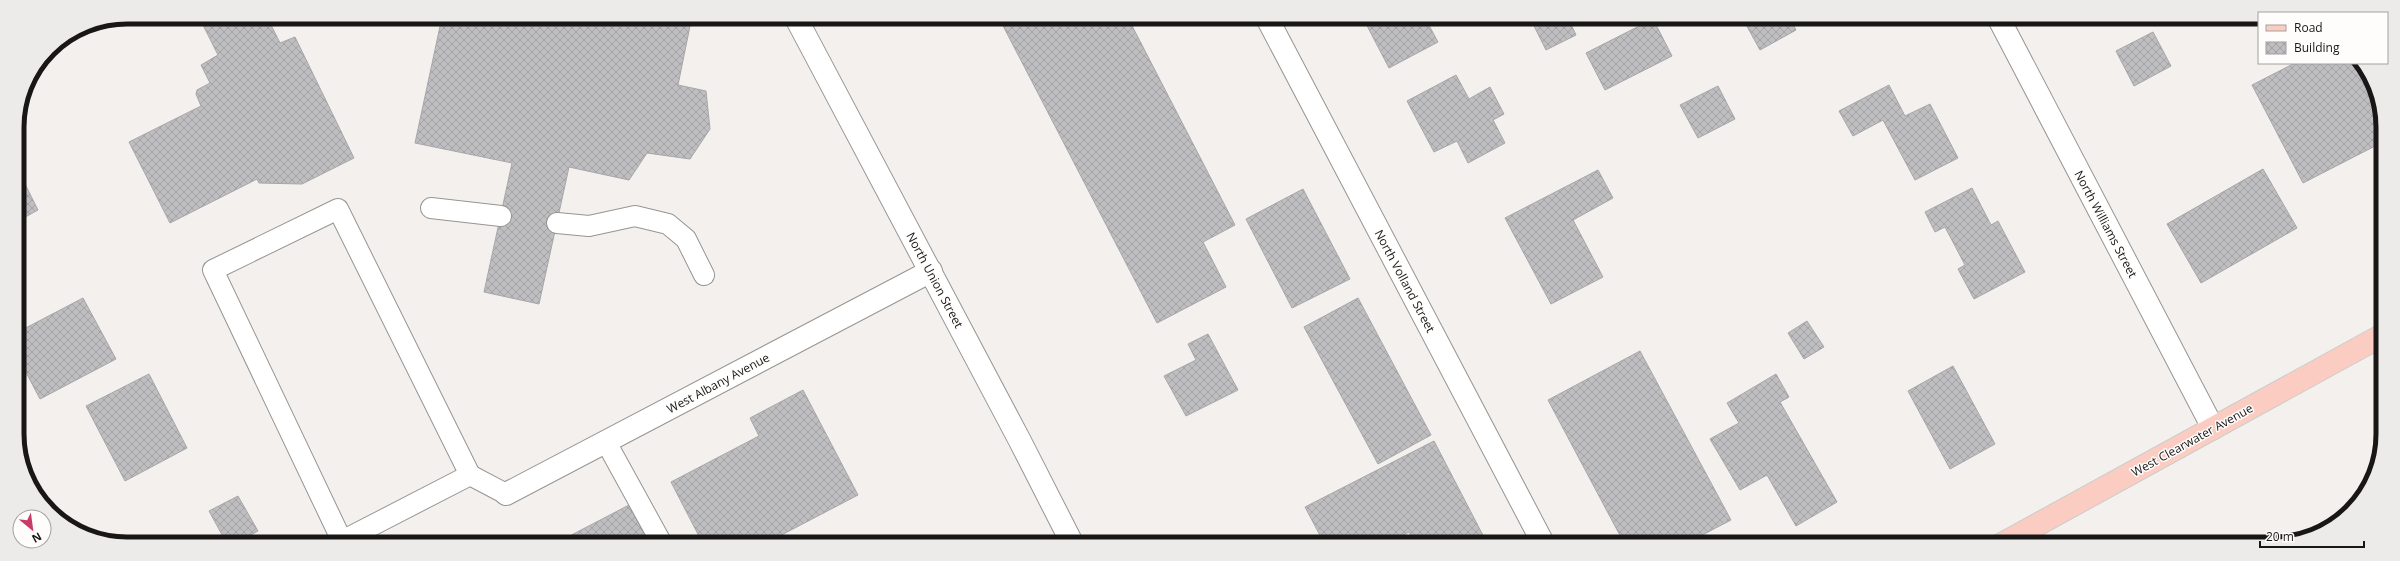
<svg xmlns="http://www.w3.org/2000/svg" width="2400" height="561" font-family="'Open Sans',sans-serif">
  <defs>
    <pattern id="building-cross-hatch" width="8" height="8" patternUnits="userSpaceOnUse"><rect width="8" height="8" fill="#bebdc0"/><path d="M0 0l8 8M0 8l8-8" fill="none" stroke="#a3a2a4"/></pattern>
  </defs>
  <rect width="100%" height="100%" fill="#f3f0ed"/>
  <g fill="url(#building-cross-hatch)" stroke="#a7a6a9">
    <path d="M 199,17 L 267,17 L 280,43 L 295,37 L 354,158 L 302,184 L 259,183 L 257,179 L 170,223 L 129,142 L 201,106 L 196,94 L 197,90 L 210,83 L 201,65 L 218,55 Z"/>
    <path d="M 442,17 L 651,17 L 690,26 L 678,85 L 706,91 L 710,129 L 690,159 L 647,153 L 629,180 L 569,167 L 539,304 L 484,292 L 512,163 L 415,143 Z"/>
    <path d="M 999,18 L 1128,18 L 1235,225 L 1203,242 L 1226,287 L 1157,323 Z"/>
    <path d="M 1363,18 L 1425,18 L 1438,42 L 1389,68 Z"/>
    <path d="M 1530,18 L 1568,18 L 1576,35 L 1546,50 Z"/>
    <path d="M 1653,19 L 1672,56 L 1605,90 L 1586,53 Z"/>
    <path d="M 1743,19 L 1790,19 L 1796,30 L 1760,50 Z"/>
    <path d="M 2153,32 L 2171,66 L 2134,86 L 2116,51 Z"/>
    <path d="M 2295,63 L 2358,63 L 2381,105 L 2381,143 L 2303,183 L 2252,85 Z"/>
    <path d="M 1456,75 L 1469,99 L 1490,87 L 1504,114 L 1493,120 L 1505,143 L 1468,163 L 1457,141 L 1434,152 L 1407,101 Z"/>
    <path d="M 1889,85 L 1905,116 L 1930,104 L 1958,158 L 1915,180 L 1883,120 L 1853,136 L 1839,111 Z"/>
    <path d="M 1718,86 L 1735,119 L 1698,138 L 1680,105 Z"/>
    <path d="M 2263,169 L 2297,228 L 2201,283 L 2167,224 Z"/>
    <path d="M 18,170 L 38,210 L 18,221 Z"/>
    <path d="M 1598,170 L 1613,198 L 1573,220 L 1603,277 L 1551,304 L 1505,218 Z"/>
    <path d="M 1972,188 L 1991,225 L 1998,221 L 2025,272 L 1974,299 L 1958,269 L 1965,265 L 1945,227 L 1935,232 L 1925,212 Z"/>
    <path d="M 1303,189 L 1350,279 L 1292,308 L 1246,219 Z"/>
    <path d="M 83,298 L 116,359 L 40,399 L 19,359 L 18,332 Z"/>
    <path d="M 1358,298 L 1431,435 L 1378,464 L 1304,327 Z"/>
    <path d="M 1807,321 L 1824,347 L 1804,359 L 1788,333 Z"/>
    <path d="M 1208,334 L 1238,390 L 1186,416 L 1164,376 L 1196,360 L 1188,344 Z"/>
    <path d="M 1640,351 L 1731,520 L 1687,543 L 1624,543 L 1548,400 Z"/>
    <path d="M 1953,366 L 1995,444 L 1950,469 L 1908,391 Z"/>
    <path d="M 149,374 L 187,448 L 125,481 L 86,406 Z"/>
    <path d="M 1776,374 L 1789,397 L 1780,402 L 1837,502 L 1796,526 L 1767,475 L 1740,490 L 1710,439 L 1739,423 L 1727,403 Z"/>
    <path d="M 803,390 L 858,495 L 768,542 L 702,542 L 671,482 L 759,436 L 750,418 Z"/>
    <path d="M 1434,441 L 1487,543 L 1415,543 L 1409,532 L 1389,543 L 1324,543 L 1305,507 Z"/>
    <path d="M 238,496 L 258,531 L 238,542 L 226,542 L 209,511 Z"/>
    <path d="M 629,505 L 649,542 L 558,542 Z"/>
  </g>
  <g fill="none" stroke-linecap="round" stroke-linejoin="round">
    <defs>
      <g id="lane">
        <path d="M 431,208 L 501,216"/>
        <path d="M 338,209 L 470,475 L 342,541 L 213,270 Z"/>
        <path d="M 557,223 L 589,226 L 635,216 L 668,224 L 686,239 L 704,275"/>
        <path d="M 606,442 L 661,542"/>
        <path d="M 470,475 L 506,494"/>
      </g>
      <g id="street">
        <path d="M 1267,18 L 1543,543"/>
        <path d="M 1999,19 L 2213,428"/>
        <path d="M 506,494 L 931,271"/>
      </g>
      <path id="secondary" d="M 796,18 L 1020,441 L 1072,543"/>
      <path id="primary" d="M 2002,544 L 2381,336"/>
    </defs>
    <use href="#lane" stroke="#979592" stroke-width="22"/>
    <use href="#street" stroke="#979592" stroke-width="24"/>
    <use href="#secondary" stroke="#979592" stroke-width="24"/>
    <use href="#primary" stroke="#ccc" stroke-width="24"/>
    <use href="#lane" stroke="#fff" stroke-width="20"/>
    <use href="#street" stroke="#fff" stroke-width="22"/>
    <use href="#secondary" stroke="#fff" stroke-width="22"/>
    <use href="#primary" stroke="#fbcdc2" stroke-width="22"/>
  </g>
  <g text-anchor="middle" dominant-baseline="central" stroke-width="3" stroke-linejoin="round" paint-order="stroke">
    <g font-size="12" fill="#181716" stroke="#fffdfc">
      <text transform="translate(2106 224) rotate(62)">North Williams Street</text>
      <text transform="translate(935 280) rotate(62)">North Union Street</text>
      <text transform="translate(1405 281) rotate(62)">North Volland Street</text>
      <text transform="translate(718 383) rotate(-28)">West Albany Avenue</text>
      <text transform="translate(2192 440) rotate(-29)">West Clearwater Avenue</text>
    </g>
  </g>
  <path d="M0 0H2400V561H0ZM127 24H2273A103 103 0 0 1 2376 127V434A103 103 0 0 1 2273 537H127A103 103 0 0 1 24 434V127A103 103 0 0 1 127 24Z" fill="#edebea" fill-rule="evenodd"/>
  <path fill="none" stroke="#181716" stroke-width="5" d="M127 24H2273A103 103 0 0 1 2376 127V434A103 103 0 0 1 2273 537H127A103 103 0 0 1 24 434V127A103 103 0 0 1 127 24Z"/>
  <rect x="2258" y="12" width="130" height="52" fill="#fffdfc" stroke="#a3a1a0"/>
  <rect x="2266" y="25" width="20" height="6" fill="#fbcdc2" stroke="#a3a1a0"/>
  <text x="2294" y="32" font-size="12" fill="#181716">Road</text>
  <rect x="2266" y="42" width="20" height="12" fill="url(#building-cross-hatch)" stroke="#a3a1a0"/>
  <text x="2294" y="52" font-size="12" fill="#181716">Building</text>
  <g transform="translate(32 529) rotate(151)"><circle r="19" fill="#fffdfc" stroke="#a3a1a0"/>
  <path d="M0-3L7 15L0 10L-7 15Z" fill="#c83b67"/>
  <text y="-6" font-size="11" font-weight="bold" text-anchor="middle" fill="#181716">N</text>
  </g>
  <path d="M2260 541v6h104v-6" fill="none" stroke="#181716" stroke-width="2"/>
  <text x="2266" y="541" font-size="12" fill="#181716" stroke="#fffdfc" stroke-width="3" paint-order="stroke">20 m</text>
</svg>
